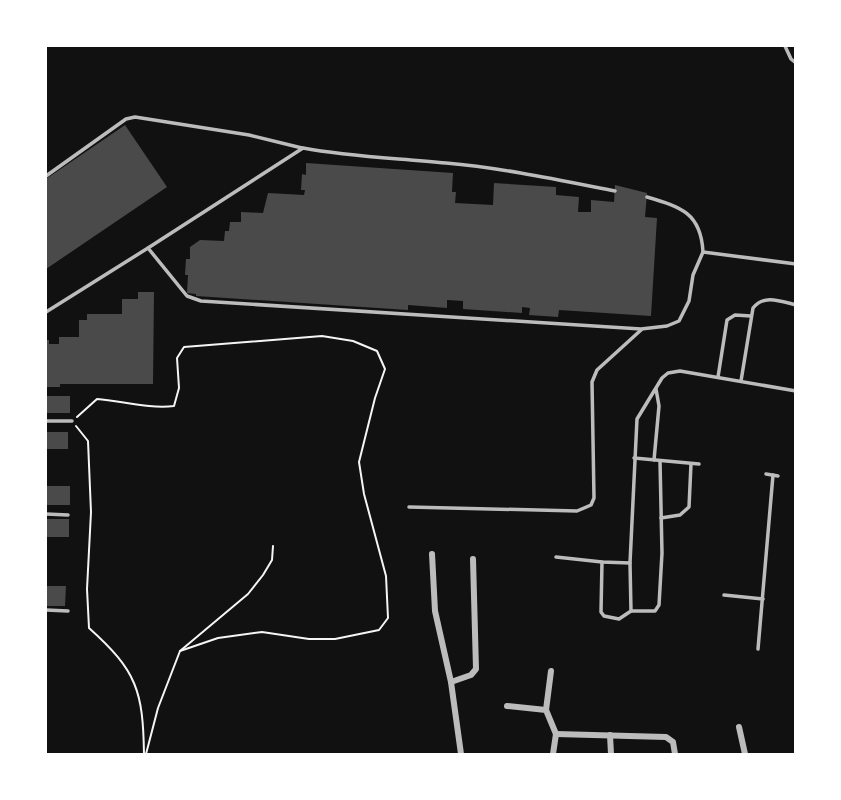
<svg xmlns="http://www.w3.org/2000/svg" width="841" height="800" font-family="Lato,sans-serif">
  <rect width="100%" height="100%" fill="#111"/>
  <g fill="#4a4a4a">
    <path d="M 125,125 L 167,187 L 46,269 L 46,179 Z"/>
    <path d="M 306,163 L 453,173 L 452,192 L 456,192 L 455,203 L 493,205 L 494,183 L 556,187 L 556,195 L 579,197 L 578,212 L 591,212 L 591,200 L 614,202 L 615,185 L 647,193 L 645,217 L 657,218 L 651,316 L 559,310 L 558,317 L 529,315 L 530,308 L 522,307 L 522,313 L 463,309 L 463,301 L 447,300 L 447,308 L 408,305 L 408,310 L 196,296 L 196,294 L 187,293 L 188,275 L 185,275 L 186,259 L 190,259 L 190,247 L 200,240 L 224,241 L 225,231 L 229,231 L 230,222 L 241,222 L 241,212 L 263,213 L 268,193 L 304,195 L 305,190 L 301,190 L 302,174 L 306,175 Z"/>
    <path d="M 138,292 L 154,292 L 153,384 L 60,384 L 60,387 L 46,387 L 46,340 L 49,340 L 49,344 L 59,344 L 59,337 L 79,337 L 79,320 L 87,320 L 87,314 L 122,314 L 122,299 L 138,299 Z"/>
    <rect x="46" y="396" width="24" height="17"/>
    <rect x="46" y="432" width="22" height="17"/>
    <rect x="46" y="486" width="24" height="19"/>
    <rect x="46" y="519" width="23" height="18"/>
    <path d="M 46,586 L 66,586 L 65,606 L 46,606 Z"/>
  </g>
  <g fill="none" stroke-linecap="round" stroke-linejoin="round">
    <g stroke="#f5f5f5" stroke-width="2">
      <path d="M 77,417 L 97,399 C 122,401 149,409 174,406 L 179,388 L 177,358 L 184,347 L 322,336 L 353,341 L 377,351 L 385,369 L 375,398 L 359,462 L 364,494 L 386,576 L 388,618 L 379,630 L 335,639 L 309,639 L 262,632 L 218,638 L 180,651"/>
      <path d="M 76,426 L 88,441 L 91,512 L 87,589 L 89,628 C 137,671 143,691 144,754"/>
      <path d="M 146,754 L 158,708 L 180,651 L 248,594 L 263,575 L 272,560 L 273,546"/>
    </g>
    <g stroke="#bcbcbc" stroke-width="3.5">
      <path d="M 785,46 L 791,59 L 796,63"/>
      <path d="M 46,176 L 126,119 L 135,117 L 249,135 L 302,148"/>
      <path d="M 647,197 C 681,207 701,213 703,252 L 796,264"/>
      <path d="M 148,248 L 187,296 L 201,301 L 641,329 L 667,326 L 679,321 L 689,301 L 693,275 L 703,252"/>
      <path d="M 46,312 L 148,248 L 303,148 C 350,157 398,158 446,163 C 503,168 559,180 615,191"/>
      <path d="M 718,377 L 727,320 L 735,315 L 751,316"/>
      <path d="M 741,381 L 753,308 C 764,294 780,301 796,305"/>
      <path d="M 46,421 L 72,421"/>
      <path d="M 634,458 L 699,464"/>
      <path d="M 654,460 L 659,406 L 656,389"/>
      <path d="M 766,474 L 778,476"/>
      <path d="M 409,507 L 577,511 L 591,505 L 594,498 L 592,382 L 597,370 L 641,330"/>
      <path d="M 46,514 L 68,515"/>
      <path d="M 661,518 L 680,515 L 689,507 L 691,464"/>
      <path d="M 556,557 L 602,562 L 630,563 L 637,419 L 662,378 L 668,373 L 680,371 L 796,391"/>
      <path d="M 602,562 L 601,612 L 604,616 L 619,619 L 631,611 L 630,563"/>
      <path d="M 724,595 L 763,599"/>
      <path d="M 46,610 L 68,611"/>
      <path d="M 631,611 L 655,611 L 659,605 L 662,553 L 660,461"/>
      <path d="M 758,649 L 773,475"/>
    </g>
    <g stroke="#bcbcbc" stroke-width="6">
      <path d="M 432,554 L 435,611 L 451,682 L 461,754"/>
      <path d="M 451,682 L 471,675 L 476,669 L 473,559"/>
      <path d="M 507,706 L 546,710 L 556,734 L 553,754"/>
      <path d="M 546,710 L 551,671"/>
      <path d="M 739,727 L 745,754"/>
      <path d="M 556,734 L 666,737 L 673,742 L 675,754"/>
      <path d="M 610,735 L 611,754"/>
    </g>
  </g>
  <rect width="841" height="800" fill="none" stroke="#ffffff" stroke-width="94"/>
</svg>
